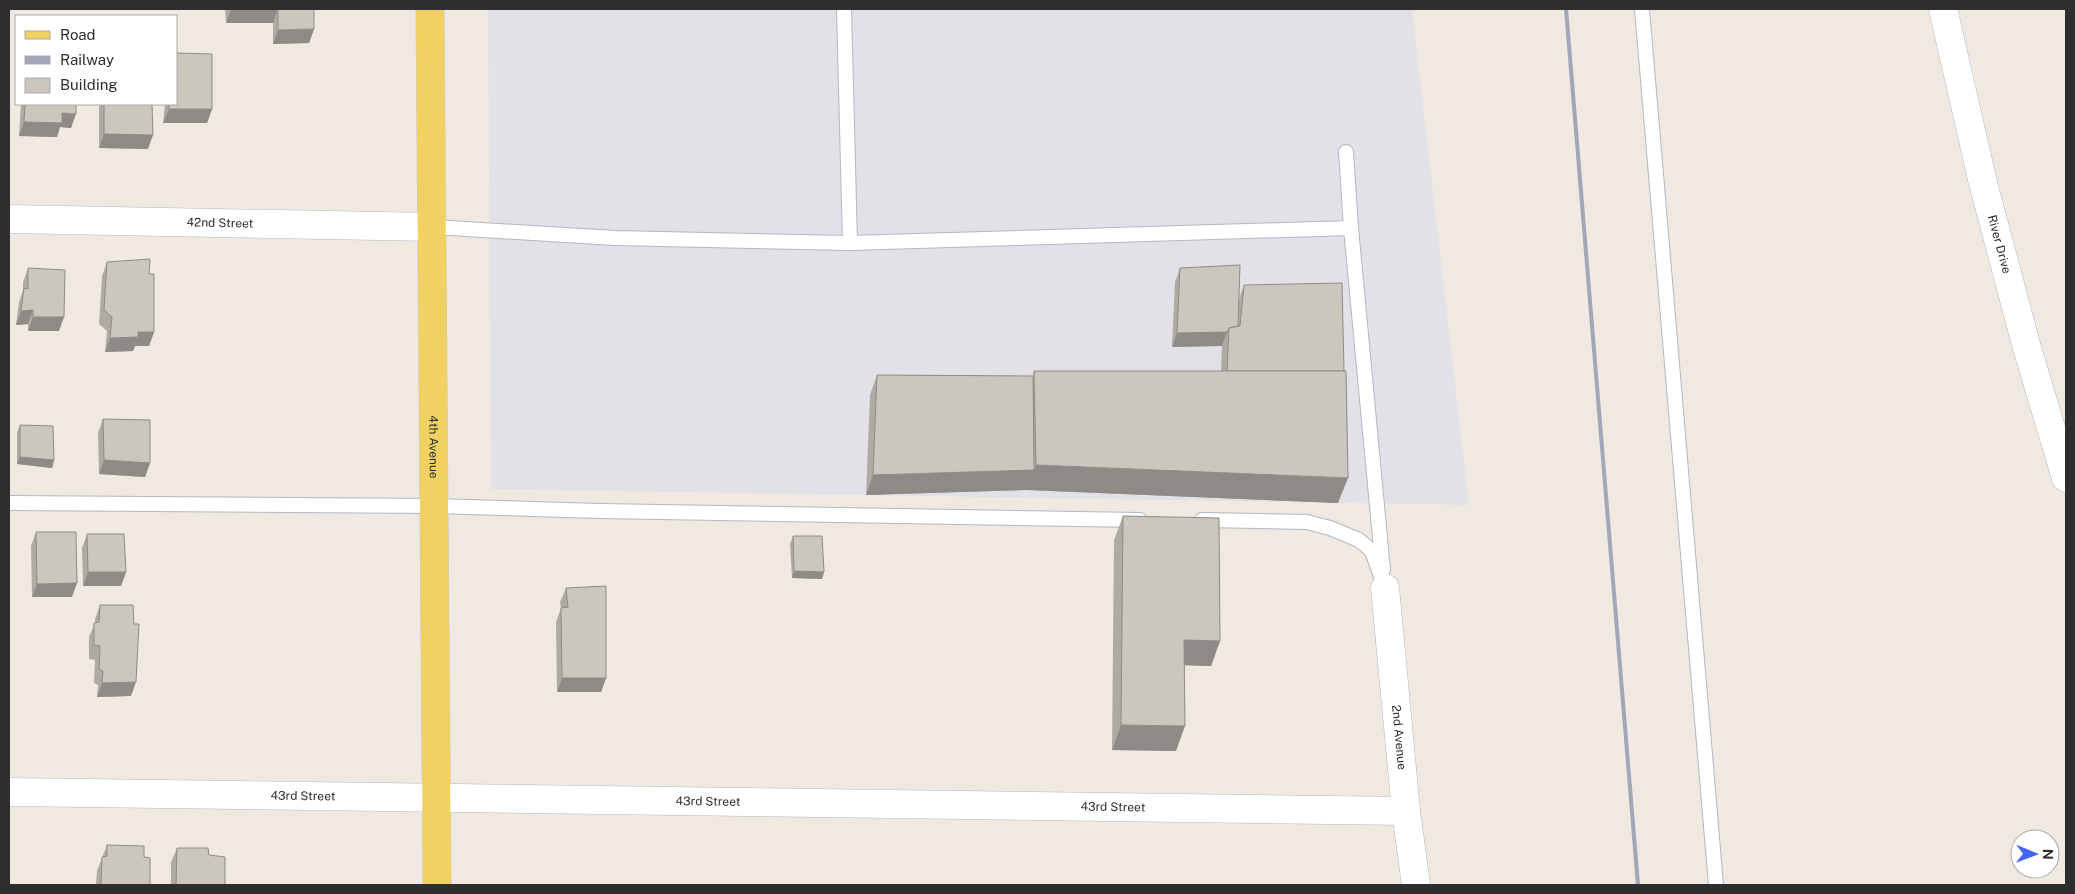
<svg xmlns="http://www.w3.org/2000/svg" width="2075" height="894" font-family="'Public Sans',sans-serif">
  <rect width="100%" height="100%" fill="#efe9e1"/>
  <path fill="#e3e1e8" d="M 488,9 L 1412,9 L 1469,505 L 491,489 Z"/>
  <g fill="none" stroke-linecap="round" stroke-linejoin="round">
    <defs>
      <g id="service">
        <path d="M 1642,9 L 1716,885"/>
        <path d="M 433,227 L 615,238 L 850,243 L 844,9"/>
        <path d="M 1351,228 L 1383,570"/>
        <path d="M 850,243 L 1351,228 L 1346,152"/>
        <path d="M 9,503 L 434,506 L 600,511 L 1140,520"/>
        <path d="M 1202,520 L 1307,522 L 1330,528 L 1359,540 L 1372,551 L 1385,588"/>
      </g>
      <g id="minor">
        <path id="s1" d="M 9,219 L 433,227"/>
        <path id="s2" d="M 1385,588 L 1406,811 L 1416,885"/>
        <path id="s3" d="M 9,792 L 1406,811"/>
      </g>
      <g id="tertiary">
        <path id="s4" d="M 1943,9 L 1983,183 L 2027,348 L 2066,478"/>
      </g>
      <g id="primary">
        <path id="s5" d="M 430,9 L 437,885"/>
      </g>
    </defs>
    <use href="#service" stroke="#b4b7c1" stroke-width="16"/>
    <use href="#minor" stroke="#b4b7c1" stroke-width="29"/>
    <use href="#tertiary" stroke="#b4b7c1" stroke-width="29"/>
    <use href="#primary" stroke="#c9c9c9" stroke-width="29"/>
    <use href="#service" stroke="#fff" stroke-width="14"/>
    <use href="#minor" stroke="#fff" stroke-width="28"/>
    <use href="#tertiary" stroke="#fff" stroke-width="28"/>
    <use href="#primary" stroke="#f2d163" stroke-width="28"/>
    <path stroke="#a3a6b8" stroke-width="4" d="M 1566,9 L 1638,885"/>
  </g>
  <g fill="#afaba4">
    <path d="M 225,9 L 314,9 L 314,29 L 309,43 L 273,44 L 273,23 L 226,23 Z"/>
    <path d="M 21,104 L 76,104 L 71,128 L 60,127 L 57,137 L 19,136 Z"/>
    <path d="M 99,104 L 152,104 L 148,149 L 99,148 Z"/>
    <path d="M 165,104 L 176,104 L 212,109 L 207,123 L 163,123 Z"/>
    <path d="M 107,262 L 149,274 L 154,332 L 149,346 L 135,346 L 133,351 L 105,352 L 107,331 L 99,324 L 102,276 Z"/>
    <path d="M 28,268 L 59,331 L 28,331 L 28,324 L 16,325 L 19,302 L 23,290 L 23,282 Z"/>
    <path d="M 1180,268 L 1239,299 L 1244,285 L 1338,503 L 1027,490 L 866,495 L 870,395 L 877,375 L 1033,376 L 1034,371 L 1221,371 L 1222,346 L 1172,347 L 1175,282 Z"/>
    <path d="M 103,419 L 150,463 L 145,477 L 99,474 L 98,433 Z"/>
    <path d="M 20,425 L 54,460 L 52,468 L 17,464 L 17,432 Z"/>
    <path d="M 1123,516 L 1220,641 L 1211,666 L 1184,665 L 1176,751 L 1112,750 L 1114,540 Z"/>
    <path d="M 36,532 L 72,597 L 32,597 L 31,546 Z"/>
    <path d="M 87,534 L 126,572 L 121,586 L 83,586 L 82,548 Z"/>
    <path d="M 793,536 L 824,572 L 822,579 L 792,578 L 790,544 Z"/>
    <path d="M 566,588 L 606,678 L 601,692 L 557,692 L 556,622 L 561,608 L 560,602 Z"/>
    <path d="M 100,605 L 131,696 L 97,697 L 98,685 L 94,683 L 95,660 L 89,659 L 89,637 L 95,623 L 95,619 Z"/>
    <path d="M 107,845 L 144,857 L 150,885 L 96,885 L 97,871 Z"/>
    <path d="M 177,848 L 225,885 L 171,885 L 171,862 Z"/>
  </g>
  <g fill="#8e8b86">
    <path d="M 231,9 L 278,9 L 273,23 L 226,23 Z"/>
    <path d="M 314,29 L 309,43 L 273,44 L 278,30 Z"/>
    <path d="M 169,109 L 212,109 L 207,123 L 163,123 Z"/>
    <path d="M 62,113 L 76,114 L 71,128 L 60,127 L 57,137 L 19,136 L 24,122 Z"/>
    <path d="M 104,134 L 153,135 L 148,149 L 99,148 Z"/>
    <path d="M 33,310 L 28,324 L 16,325 L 21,311 Z"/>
    <path d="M 33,317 L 64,317 L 59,331 L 28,331 Z"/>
    <path d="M 138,332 L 154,332 L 149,346 L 135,346 L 133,351 L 105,352 L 110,338 Z"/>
    <path d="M 1227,332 L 1222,346 L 1172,347 L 1177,333 Z"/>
    <path d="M 20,457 L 54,460 L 52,468 L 17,464 Z"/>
    <path d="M 104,460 L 150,463 L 145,477 L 99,474 Z"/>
    <path d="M 1036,465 L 1348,478 L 1338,503 L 1027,490 L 866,495 L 873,475 L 1034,470 Z"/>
    <path d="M 794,571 L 824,572 L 822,579 L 792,578 Z"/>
    <path d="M 88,572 L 126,572 L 121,586 L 83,586 Z"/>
    <path d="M 77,583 L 72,597 L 32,597 L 37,584 Z"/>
    <path d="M 1184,640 L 1220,641 L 1211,666 L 1175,665 Z"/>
    <path d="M 562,678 L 606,678 L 601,692 L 557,692 Z"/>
    <path d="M 136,682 L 131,696 L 97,697 L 102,683 Z"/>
    <path d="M 1121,725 L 1185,726 L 1176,751 L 1112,750 Z"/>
  </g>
  <g fill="#cbc7bf" stroke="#8e8b86">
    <path d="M 231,9 L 314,9 L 314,29 L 278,30 L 278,9 Z"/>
    <path d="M 176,53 L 212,54 L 212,109 L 169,109 L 169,104 L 176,104 Z"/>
    <path d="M 25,104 L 76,104 L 76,114 L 62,113 L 62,123 L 24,122 Z"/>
    <path d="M 104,104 L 152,104 L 153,135 L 104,134 Z"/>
    <path d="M 150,259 L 149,274 L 154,274 L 154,332 L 138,332 L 138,337 L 110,338 L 112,317 L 104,310 L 107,262 Z"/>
    <path d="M 1240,265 L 1238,326 L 1229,328 L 1227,332 L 1177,333 L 1180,268 Z"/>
    <path d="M 28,268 L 65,270 L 64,317 L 33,317 L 33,310 L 21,311 L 24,288 L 28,289 Z"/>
    <path d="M 1342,283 L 1344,371 L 1227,371 L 1229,328 L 1240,326 L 1244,285 Z"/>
    <path d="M 1034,371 L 1346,371 L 1348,478 L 1036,465 Z"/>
    <path d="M 877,375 L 1033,376 L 1034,470 L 873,475 Z"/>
    <path d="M 103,419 L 150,420 L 150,463 L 104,460 Z"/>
    <path d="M 20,425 L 53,426 L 54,460 L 20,457 Z"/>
    <path d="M 1123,516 L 1219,518 L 1220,641 L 1184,640 L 1185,726 L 1121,725 Z"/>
    <path d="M 36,532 L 76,532 L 77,583 L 37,584 Z"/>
    <path d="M 87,534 L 124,534 L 126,572 L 88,572 Z"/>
    <path d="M 793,536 L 822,536 L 824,572 L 794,571 Z"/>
    <path d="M 606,586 L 606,678 L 562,678 L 561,608 L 568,607 L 566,588 Z"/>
    <path d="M 100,605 L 133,605 L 134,624 L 139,624 L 136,682 L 102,683 L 103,671 L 99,669 L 100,646 L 94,645 L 94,623 L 99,622 Z"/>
    <path d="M 107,845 L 144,846 L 144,857 L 150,858 L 150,885 L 101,885 L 102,857 L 107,856 Z"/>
    <path d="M 177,848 L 208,848 L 209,855 L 225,857 L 225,885 L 176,885 Z"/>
  </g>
  <g text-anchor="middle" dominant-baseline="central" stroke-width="4.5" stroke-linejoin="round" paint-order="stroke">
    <g font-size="12" fill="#2e2e2e" stroke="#fff">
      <text stroke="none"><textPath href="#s1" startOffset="211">42nd Street</textPath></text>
      <text stroke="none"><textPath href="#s4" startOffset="242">River Drive</textPath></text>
      <text stroke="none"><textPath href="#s5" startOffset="438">4th Avenue</textPath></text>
      <text stroke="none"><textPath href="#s2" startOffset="150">2nd Avenue</textPath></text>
      <text stroke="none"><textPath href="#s3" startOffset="294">43rd Street</textPath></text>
      <text stroke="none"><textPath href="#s3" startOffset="699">43rd Street</textPath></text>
      <text stroke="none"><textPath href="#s3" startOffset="1104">43rd Street</textPath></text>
    </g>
  </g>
  <rect width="2075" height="894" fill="none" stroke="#2e2e2e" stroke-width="20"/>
  <rect x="15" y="15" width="162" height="90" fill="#ffffff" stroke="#ababab"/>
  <rect x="25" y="31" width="25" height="8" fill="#f2d163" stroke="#ababab"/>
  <text x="60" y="40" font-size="15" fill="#2e2e2e">Road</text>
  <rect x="25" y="56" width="25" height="8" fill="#a3a6b8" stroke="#ababab"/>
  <text x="60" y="65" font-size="15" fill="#2e2e2e">Railway</text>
  <rect x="25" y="78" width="25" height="15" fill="#cbc7bf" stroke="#ababab"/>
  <text x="60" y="90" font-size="15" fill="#2e2e2e">Building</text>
  <g transform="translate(2035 854) rotate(91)"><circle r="24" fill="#ffffff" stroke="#ababab"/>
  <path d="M0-4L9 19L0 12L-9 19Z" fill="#4264fb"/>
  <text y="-8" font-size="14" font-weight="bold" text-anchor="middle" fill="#2e2e2e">N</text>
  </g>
</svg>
